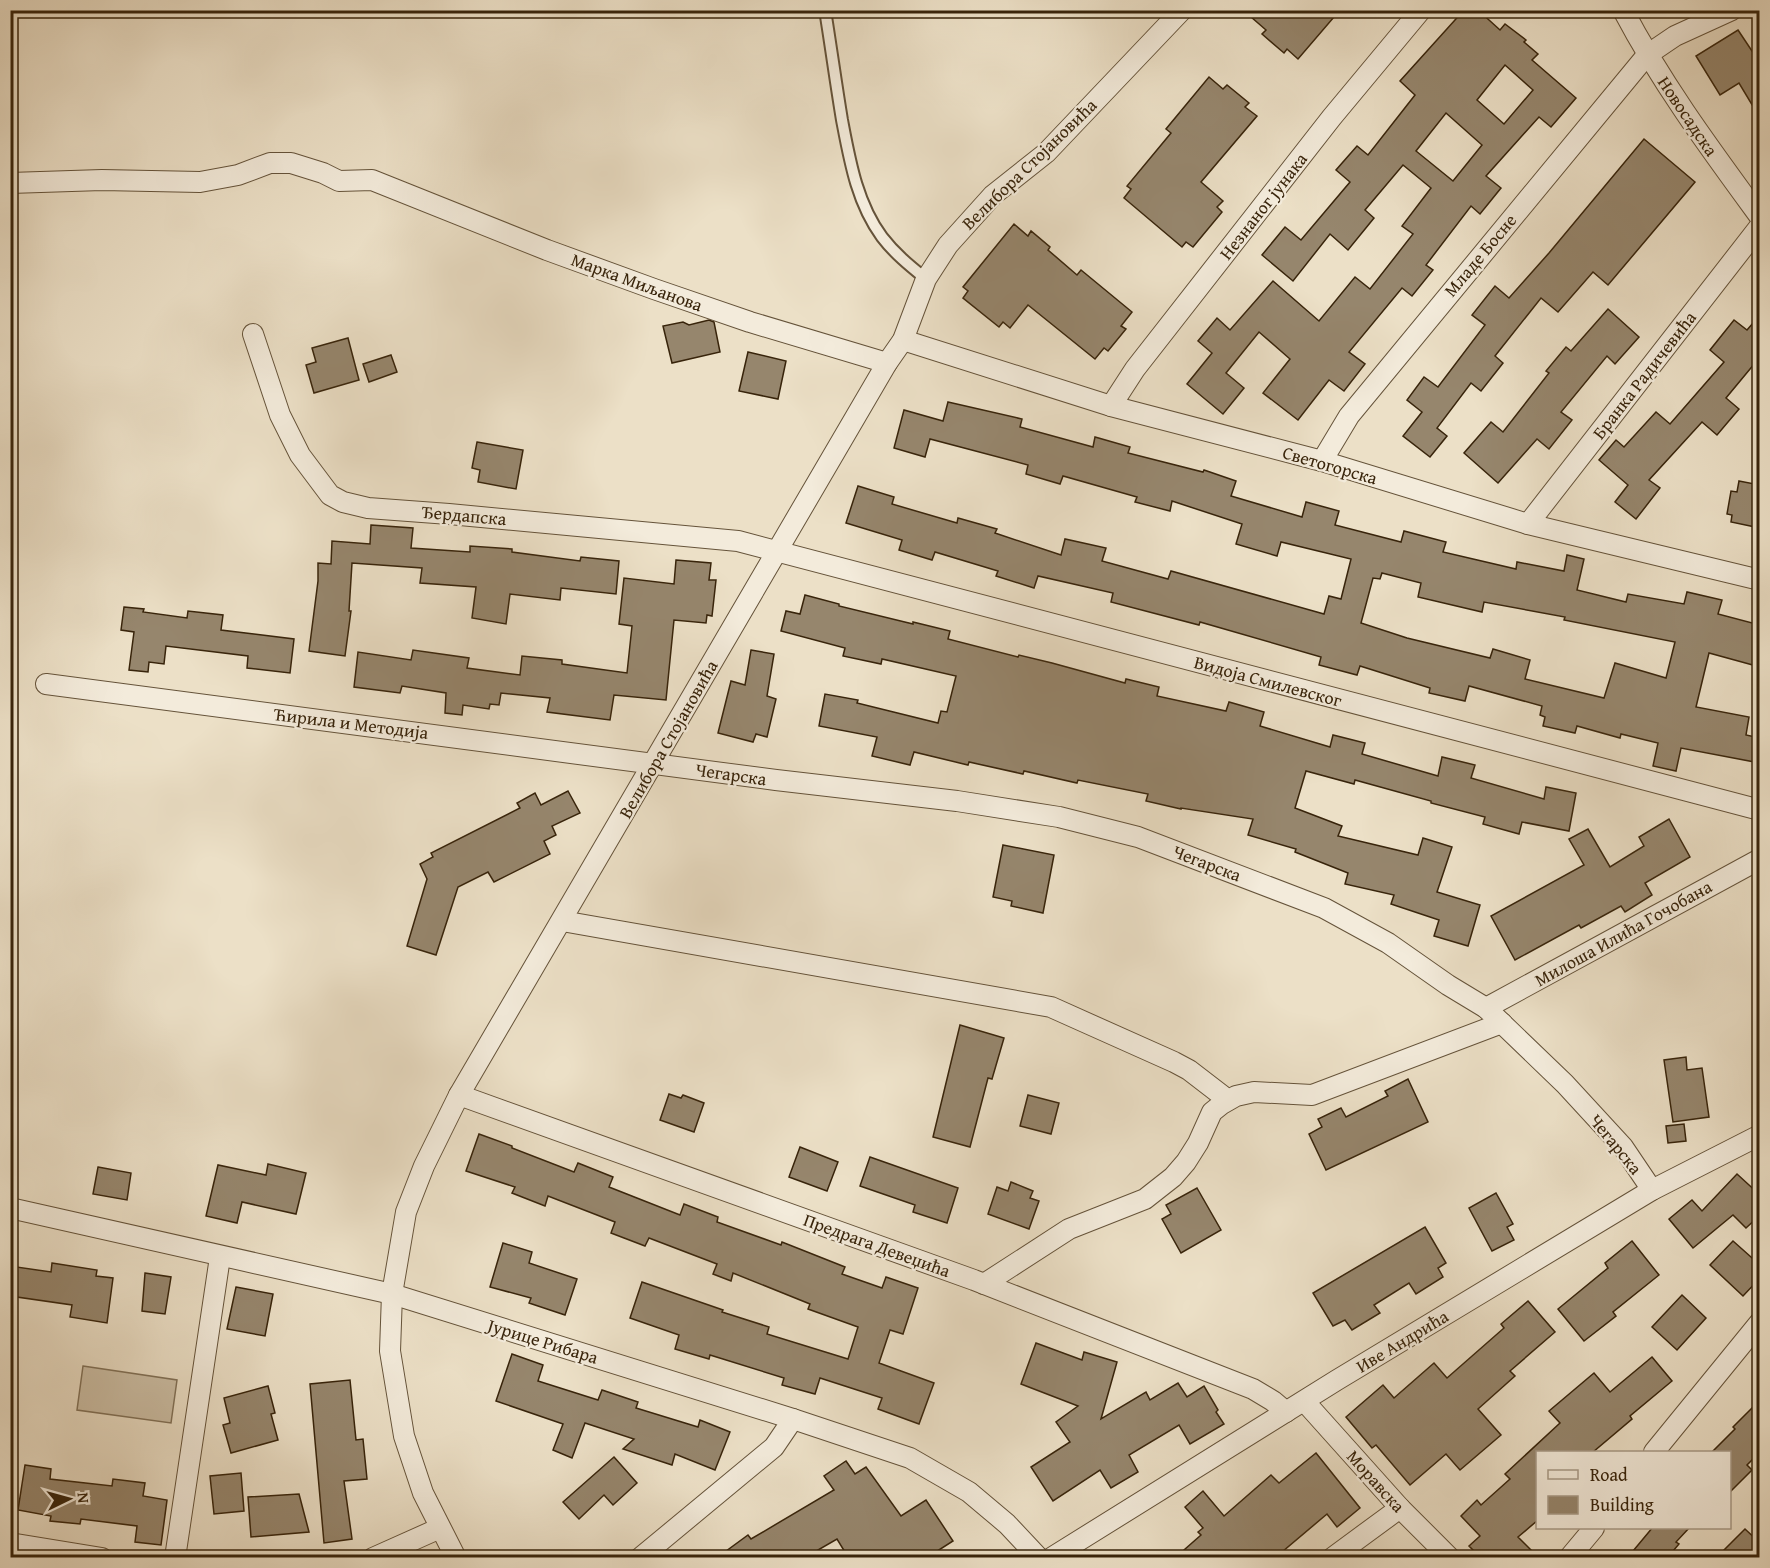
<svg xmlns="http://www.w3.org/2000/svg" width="1770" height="1568" font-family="'Gentium Book Plus',serif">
  <rect width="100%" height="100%" fill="#ece0c7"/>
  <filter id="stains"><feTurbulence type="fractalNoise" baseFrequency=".00333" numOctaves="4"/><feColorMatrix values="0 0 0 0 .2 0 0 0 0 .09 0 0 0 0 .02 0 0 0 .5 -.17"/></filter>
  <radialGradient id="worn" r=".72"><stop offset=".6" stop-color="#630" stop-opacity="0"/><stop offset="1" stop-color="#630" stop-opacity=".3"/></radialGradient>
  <path fill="#cdc0a7" stroke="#827259" stroke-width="1.5" d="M 83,1366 L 177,1380 L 171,1423 L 77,1410 Z"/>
  <g fill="#96866d" stroke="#38240b" stroke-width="1.5" fill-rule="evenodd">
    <path d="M 1243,10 L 1340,10 L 1298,59 L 1287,49 L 1284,53 L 1262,34 L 1266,30 Z"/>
    <path d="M 1464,10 L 1478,10 L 1500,30 L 1505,24 L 1526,40 L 1524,42 L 1538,54 L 1532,60 L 1576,98 L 1551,127 L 1539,117 L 1486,176 L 1501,188 L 1480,214 L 1471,206 L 1426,265 L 1433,270 L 1412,296 L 1402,288 L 1349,352 L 1365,364 L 1344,391 L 1329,380 L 1298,420 L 1263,393 L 1290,359 L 1259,332 L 1226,373 L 1244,388 L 1223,414 L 1187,384 L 1212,353 L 1198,341 L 1217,318 L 1230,330 L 1273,281 L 1319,321 L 1355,277 L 1370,289 L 1413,234 L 1402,226 L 1431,188 L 1403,165 L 1365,210 L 1374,218 L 1348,250 L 1330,234 L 1293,281 L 1262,255 L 1285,227 L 1301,240 L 1350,182 L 1336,170 L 1357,146 L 1368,155 L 1415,95 L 1400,81 ZM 1505,65 L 1533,90 L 1504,124 L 1477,100 ZM 1446,113 L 1482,145 L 1453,181 L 1416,151 Z"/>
    <path d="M 1738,30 L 1760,63 L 1760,118 L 1739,83 L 1720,95 L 1696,56 Z"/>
    <path d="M 1209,77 L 1223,89 L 1227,85 L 1249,103 L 1245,107 L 1257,116 L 1201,182 L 1223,201 L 1217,207 L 1222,212 L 1193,247 L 1186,242 L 1182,247 L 1124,198 L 1131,189 L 1127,186 L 1171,133 L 1166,129 Z"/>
    <path d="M 1644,139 L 1695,182 L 1608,285 L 1593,272 L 1558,312 L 1541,298 L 1495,356 L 1503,363 L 1481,391 L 1471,383 L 1437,428 L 1447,436 L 1430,457 L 1403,436 L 1422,412 L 1407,400 L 1424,377 L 1438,387 L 1485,325 L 1472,315 L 1495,286 L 1509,298 L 1549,253 Z"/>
    <path d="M 1014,224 L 1028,236 L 1031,231 L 1050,247 L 1048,250 L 1077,275 L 1081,270 L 1132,312 L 1121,326 L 1126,329 L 1108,351 L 1104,348 L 1095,359 L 1028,305 L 1010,328 L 1003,322 L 999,327 L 963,298 L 968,291 L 963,287 Z"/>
    <path d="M 1608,309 L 1639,337 L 1615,364 L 1607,356 L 1561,412 L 1572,420 L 1549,449 L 1537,439 L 1498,483 L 1464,453 L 1491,422 L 1503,432 L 1549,373 L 1546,371 L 1566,347 L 1571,351 Z"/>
    <path d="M 1760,315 L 1760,357 L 1726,398 L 1739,409 L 1717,435 L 1702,422 L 1649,480 L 1660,488 L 1636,519 L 1615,502 L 1628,485 L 1599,460 L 1616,440 L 1624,447 L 1656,412 L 1670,424 L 1724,362 L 1710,350 L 1734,320 L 1747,330 Z"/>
    <path d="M 709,320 L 714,322 L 720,352 L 672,363 L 663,326 L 683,322 L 689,325 Z"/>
    <path d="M 348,338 L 359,380 L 314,393 L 306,365 L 316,362 L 312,348 Z"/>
    <path d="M 748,352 L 786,361 L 778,399 L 739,391 Z"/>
    <path d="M 391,355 L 397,372 L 369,382 L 363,364 Z"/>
    <path d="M 948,402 L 1022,419 L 1020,427 L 1093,447 L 1095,437 L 1130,447 L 1128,453 L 1203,472 L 1204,470 L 1236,481 L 1231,496 L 1302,517 L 1306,502 L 1339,511 L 1335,525 L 1401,542 L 1404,531 L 1446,542 L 1443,552 L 1516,569 L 1517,562 L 1564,571 L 1567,555 L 1584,559 L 1577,590 L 1626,602 L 1628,594 L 1684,604 L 1687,592 L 1722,600 L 1718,614 L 1760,625 L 1760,667 L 1709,653 L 1696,707 L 1749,717 L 1746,735 L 1760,738 L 1760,763 L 1681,748 L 1676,771 L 1653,766 L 1658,743 L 1621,734 L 1620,738 L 1577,726 L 1575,733 L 1543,726 L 1545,717 L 1540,715 L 1542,706 L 1469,686 L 1465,701 L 1429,693 L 1430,688 L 1360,666 L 1357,675 L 1319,665 L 1321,657 L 1200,622 L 1199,625 L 1111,602 L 1113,593 L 1038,576 L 1034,588 L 996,576 L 998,571 L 935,552 L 932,560 L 899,550 L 902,540 L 846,523 L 858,486 L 894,497 L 892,504 L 957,523 L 958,518 L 997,529 L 995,533 L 1061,555 L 1065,539 L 1106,548 L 1102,561 L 1168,579 L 1171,571 L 1324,614 L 1329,596 L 1341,599 L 1351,559 L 1281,542 L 1277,556 L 1236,544 L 1242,524 L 1172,501 L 1170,511 L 1135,502 L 1137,497 L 1063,476 L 1060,484 L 1026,474 L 1028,465 L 930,439 L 925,457 L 894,448 L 904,410 L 943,421 ZM 1382,573 L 1421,583 L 1418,597 L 1482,612 L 1484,602 L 1565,617 L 1564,620 L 1675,642 L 1666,678 L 1615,663 L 1604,698 L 1525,679 L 1530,660 L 1493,649 L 1490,658 L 1407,638 L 1361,623 L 1373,578 L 1380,579 Z"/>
    <path d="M 477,442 L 523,450 L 516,489 L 478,482 L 480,470 L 472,468 Z"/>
    <path d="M 1739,481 L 1760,485 L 1760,528 L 1731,522 L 1732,515 L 1727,514 L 1731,491 L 1737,492 Z"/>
    <path d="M 371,525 L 413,528 L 411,548 L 470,552 L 470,546 L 512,549 L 512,552 L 580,561 L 581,557 L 619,561 L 616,594 L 561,588 L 560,600 L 510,594 L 506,624 L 472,618 L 476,587 L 420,583 L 422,568 L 352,563 L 349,611 L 351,611 L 345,656 L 309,651 L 318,581 L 318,563 L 331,564 L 332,541 L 370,544 Z"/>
    <path d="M 676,560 L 711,563 L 709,580 L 716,580 L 712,616 L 707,615 L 706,623 L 674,620 L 666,700 L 614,695 L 610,720 L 547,712 L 550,698 L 501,693 L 499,705 L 490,704 L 489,709 L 463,705 L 462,715 L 445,713 L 446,693 L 402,686 L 400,693 L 354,687 L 358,652 L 411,660 L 413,650 L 469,658 L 467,668 L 520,675 L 522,656 L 562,660 L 562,664 L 627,673 L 632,626 L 619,624 L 624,578 L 674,584 Z"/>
    <path d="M 805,595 L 839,604 L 839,606 L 913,624 L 913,622 L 950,631 L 948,639 L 1018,657 L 1019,655 L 1052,663 L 1125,683 L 1126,679 L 1159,687 L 1157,696 L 1226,711 L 1229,702 L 1264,712 L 1260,726 L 1330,747 L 1333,735 L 1365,743 L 1362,754 L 1438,776 L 1442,757 L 1475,765 L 1471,778 L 1544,799 L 1546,787 L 1576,793 L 1569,831 L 1522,822 L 1519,834 L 1483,824 L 1485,817 L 1431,803 L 1431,801 L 1355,780 L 1354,784 L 1306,771 L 1295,808 L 1342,826 L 1338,836 L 1418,855 L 1423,838 L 1452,847 L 1437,892 L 1480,905 L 1468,946 L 1434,936 L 1439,920 L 1391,904 L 1394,895 L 1345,884 L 1348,873 L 1295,852 L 1296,849 L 1248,835 L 1253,819 L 1181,808 L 1181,809 L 1146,801 L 1148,794 L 1078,780 L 1077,783 L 1024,771 L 1023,774 L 969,762 L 968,765 L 914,752 L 910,765 L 872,756 L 877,737 L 819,726 L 825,694 L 858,700 L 857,703 L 938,723 L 941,711 L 947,712 L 956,676 L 882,659 L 881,664 L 843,656 L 845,648 L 781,631 L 786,611 L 800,614 Z"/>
    <path d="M 124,607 L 144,609 L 143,612 L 187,618 L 188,611 L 223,615 L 221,630 L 294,639 L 290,673 L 247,668 L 248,656 L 166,646 L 164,664 L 149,662 L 148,672 L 129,670 L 134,632 L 121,630 Z"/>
    <path d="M 751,650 L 774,654 L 767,696 L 776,699 L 767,737 L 756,734 L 753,742 L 718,733 L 731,681 L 745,685 Z"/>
    <path d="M 568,791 L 580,813 L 552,826 L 556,835 L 544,841 L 550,854 L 494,882 L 488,872 L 458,887 L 436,955 L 407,946 L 427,879 L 420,864 L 433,857 L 431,853 L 520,808 L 517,803 L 535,793 L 541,805 Z"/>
    <path d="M 1669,819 L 1690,857 L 1645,883 L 1652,895 L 1625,912 L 1621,906 L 1581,928 L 1579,925 L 1515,960 L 1491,916 L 1584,865 L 1569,839 L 1588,829 L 1610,867 L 1644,846 L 1639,837 Z"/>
    <path d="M 1003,845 L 1054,855 L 1043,913 L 1011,906 L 1012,901 L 993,897 Z"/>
    <path d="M 960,1025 L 1004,1038 L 992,1079 L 988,1078 L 970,1147 L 933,1137 Z"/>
    <path d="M 1686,1057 L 1687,1070 L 1702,1068 L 1709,1117 L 1673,1122 L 1664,1060 Z"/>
    <path d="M 1408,1079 L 1428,1122 L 1326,1170 L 1309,1134 L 1322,1127 L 1318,1119 L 1341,1108 L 1346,1117 L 1388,1096 L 1385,1091 Z"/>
    <path d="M 669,1094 L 681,1098 L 683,1095 L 704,1103 L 694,1132 L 660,1120 Z"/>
    <path d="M 1028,1095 L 1059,1103 L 1051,1134 L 1020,1126 Z"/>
    <path d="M 1684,1124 L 1686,1141 L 1668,1143 L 1666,1126 Z"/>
    <path d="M 479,1134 L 512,1146 L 512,1148 L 574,1172 L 578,1163 L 613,1177 L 609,1187 L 680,1215 L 684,1204 L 718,1217 L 717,1222 L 781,1245 L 782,1242 L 845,1267 L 842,1274 L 882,1288 L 886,1277 L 918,1288 L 903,1334 L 890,1330 L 879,1363 L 934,1383 L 919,1424 L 878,1409 L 882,1398 L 820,1378 L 815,1394 L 782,1385 L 784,1378 L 710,1355 L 709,1359 L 675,1349 L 679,1335 L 630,1318 L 642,1282 L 723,1310 L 722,1312 L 769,1327 L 767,1334 L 848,1359 L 858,1327 L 808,1309 L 810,1304 L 733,1273 L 731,1281 L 713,1274 L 717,1264 L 649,1238 L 645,1246 L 611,1233 L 615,1222 L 548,1196 L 545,1206 L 512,1193 L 515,1187 L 466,1171 Z"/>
    <path d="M 800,1147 L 838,1162 L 827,1191 L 789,1177 Z"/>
    <path d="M 870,1157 L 958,1188 L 947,1223 L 913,1212 L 915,1205 L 860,1186 Z"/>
    <path d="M 268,1164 L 306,1173 L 296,1214 L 242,1202 L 237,1223 L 206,1216 L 218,1165 L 266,1175 Z"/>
    <path d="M 98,1167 L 131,1173 L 127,1200 L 93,1194 Z"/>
    <path d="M 1737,1174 L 1760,1195 L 1760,1215 L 1746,1228 L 1733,1215 L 1693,1248 L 1669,1219 L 1692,1200 L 1702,1211 Z"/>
    <path d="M 1011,1182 L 1033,1191 L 1030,1198 L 1039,1201 L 1029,1229 L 988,1214 L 997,1187 L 1008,1191 Z"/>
    <path d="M 1197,1188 L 1221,1230 L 1181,1253 L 1162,1219 L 1171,1214 L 1166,1205 Z"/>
    <path d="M 1496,1193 L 1513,1224 L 1507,1227 L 1514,1240 L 1492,1251 L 1469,1208 Z"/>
    <path d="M 1425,1227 L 1446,1263 L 1438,1268 L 1443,1277 L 1416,1294 L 1409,1283 L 1374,1305 L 1380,1313 L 1352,1330 L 1345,1320 L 1333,1326 L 1313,1293 Z"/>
    <path d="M 1632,1241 L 1659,1275 L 1613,1312 L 1616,1316 L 1584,1341 L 1558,1309 L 1608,1268 L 1605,1263 Z"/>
    <path d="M 1733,1241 L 1760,1265 L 1760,1278 L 1743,1296 L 1710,1265 Z"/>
    <path d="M 503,1243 L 532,1252 L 529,1263 L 577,1279 L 565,1315 L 529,1303 L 531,1298 L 490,1287 Z"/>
    <path d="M 52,1263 L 97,1270 L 96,1276 L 113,1278 L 107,1323 L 70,1317 L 72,1305 L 10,1296 L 10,1266 L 51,1272 Z"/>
    <path d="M 145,1273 L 171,1277 L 165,1314 L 142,1311 Z"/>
    <path d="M 236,1287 L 273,1294 L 265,1336 L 227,1329 Z"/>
    <path d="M 1682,1295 L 1706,1318 L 1677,1350 L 1652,1327 Z"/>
    <path d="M 1528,1301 L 1555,1332 L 1510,1371 L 1515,1376 L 1478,1409 L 1501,1435 L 1460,1470 L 1446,1454 L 1410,1485 L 1376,1445 L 1372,1448 L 1346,1417 L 1383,1385 L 1394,1398 L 1434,1363 L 1447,1378 L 1504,1328 L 1501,1324 Z"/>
    <path d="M 1036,1343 L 1082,1360 L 1084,1352 L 1117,1362 L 1101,1419 L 1146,1392 L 1150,1400 L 1178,1383 L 1187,1397 L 1204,1386 L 1218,1410 L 1216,1412 L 1224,1424 L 1190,1444 L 1179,1425 L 1129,1455 L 1138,1472 L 1111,1488 L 1100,1470 L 1053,1501 L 1031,1467 L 1070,1442 L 1056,1422 L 1078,1406 L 1021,1384 Z"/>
    <path d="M 512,1354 L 543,1365 L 538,1381 L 598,1400 L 602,1390 L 638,1402 L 636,1408 L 698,1427 L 700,1420 L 730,1432 L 715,1470 L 675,1454 L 672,1465 L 623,1449 L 634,1439 L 585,1423 L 572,1458 L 553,1450 L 563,1424 L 496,1401 Z"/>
    <path d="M 1652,1357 L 1672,1381 L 1630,1416 L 1632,1419 L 1593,1452 L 1538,1452 L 1538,1520 L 1518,1537 L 1538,1557 L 1480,1557 L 1469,1546 L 1480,1536 L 1461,1516 L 1477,1500 L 1481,1505 L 1510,1479 L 1505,1474 L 1560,1423 L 1549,1411 L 1594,1373 L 1610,1392 Z"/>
    <path d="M 350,1380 L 356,1440 L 363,1439 L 367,1479 L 344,1481 L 352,1539 L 324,1543 L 310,1384 Z"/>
    <path d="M 268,1386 L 275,1413 L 271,1414 L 278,1440 L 231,1453 L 223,1425 L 230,1423 L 224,1398 Z"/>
    <path d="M 1760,1400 L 1760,1452 L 1747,1465 L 1752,1470 L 1730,1492 L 1730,1452 L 1712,1452 L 1735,1429 L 1733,1427 Z"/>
    <path d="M 1316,1453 L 1360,1508 L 1337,1527 L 1327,1514 L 1276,1557 L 1176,1557 L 1201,1535 L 1198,1532 L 1203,1528 L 1185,1507 L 1203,1491 L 1224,1516 L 1271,1475 L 1279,1483 Z"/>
    <path d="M 614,1457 L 637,1483 L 613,1505 L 604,1495 L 579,1519 L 563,1502 Z"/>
    <path d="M 846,1461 L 855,1474 L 866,1467 L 901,1516 L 926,1500 L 953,1541 L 928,1557 L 848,1557 L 837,1539 L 806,1557 L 718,1557 L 748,1535 L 751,1539 L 834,1490 L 824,1476 Z"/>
    <path d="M 25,1465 L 51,1469 L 50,1479 L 112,1486 L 113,1479 L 145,1483 L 143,1496 L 167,1500 L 161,1545 L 135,1542 L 137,1526 L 81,1519 L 80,1524 L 50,1521 L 51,1516 L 18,1510 Z"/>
    <path d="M 241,1473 L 244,1511 L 214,1514 L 210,1476 Z"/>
    <path d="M 299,1494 L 309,1532 L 251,1537 L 248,1497 Z"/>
    <path d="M 1653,1527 L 1690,1527 L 1676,1542 L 1679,1544 L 1668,1557 L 1628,1557 Z"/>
    <path d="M 1745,1529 L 1760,1543 L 1760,1557 L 1717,1557 Z"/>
  </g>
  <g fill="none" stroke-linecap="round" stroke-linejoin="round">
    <defs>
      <path id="service" d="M 825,10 C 831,47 836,84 842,120 C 850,162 857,203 882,237 C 895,254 910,266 926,279"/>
      <g id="minor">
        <path d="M 1623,10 C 1662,84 1711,150 1760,217"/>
        <path d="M 10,183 L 102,180 L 200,182 L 238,175 L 270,163 L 291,163 L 323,173 L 339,181 L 372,180 L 547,250 L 654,289 L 750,322 L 887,363"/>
        <path d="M 253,334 L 280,415 L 300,455 L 330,495 L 343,502 L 368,508 L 449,514 L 738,541 L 1760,810"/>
        <path d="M 903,340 L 1111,406 L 1322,461 L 1528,524 L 1760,580"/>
        <path d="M 1111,406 L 1135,369 L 1332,117 L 1421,10"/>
        <path d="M 1322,461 L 1349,416 L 1647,55 L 1675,36 L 1732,10"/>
        <path d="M 1528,524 L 1760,226"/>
        <path d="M 46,684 L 776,780 L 957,801 L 1059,817 L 1138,837 L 1324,908 L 1388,943 L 1448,985 L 1486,1008 L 1565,1084 L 1623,1147 L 1652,1190"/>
        <path d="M 562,921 L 1051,1007 L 1174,1062 L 1189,1070 L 1228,1100"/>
        <path d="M 1486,1008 L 1760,859"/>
        <path d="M 459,1095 L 974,1280 L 1253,1389 L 1273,1401 L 1286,1412"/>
        <path d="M 10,1208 L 392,1294 L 793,1419 L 910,1458 L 969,1492 L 1007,1524 L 1039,1558"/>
        <path d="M 984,1284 L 1069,1229 L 1145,1199 L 1173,1177 L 1186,1162 L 1198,1143 L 1212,1112 L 1222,1104 L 1236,1096 L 1254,1092 L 1312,1095 L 1502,1023"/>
        <path d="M 1305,1402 L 1400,1508 L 1450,1558"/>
        <path d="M 1654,1452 L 1760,1322"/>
        <path d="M 10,1543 L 102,1558"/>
        <path d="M 175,1558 L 220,1257"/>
        <path d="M 373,1558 L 440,1528"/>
        <path d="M 456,1558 L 423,1493 L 404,1436 L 390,1351 L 392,1294 L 406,1212 L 424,1166 L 459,1095 L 887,363 L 903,340 L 926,279 L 948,245 L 993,195 L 1046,153 L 1182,10"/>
        <path d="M 640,1558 L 774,1447 L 793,1419"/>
        <path d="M 1051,1558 L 1337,1380 L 1652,1190 L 1760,1135"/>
        <path d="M 1332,1558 L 1400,1508"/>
        <path d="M 1569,1558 L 1594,1528"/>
      </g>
    </defs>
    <use href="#service" stroke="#65533a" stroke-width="14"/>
    <use href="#minor" stroke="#65533a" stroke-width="22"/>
    <use href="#service" stroke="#f3ebdb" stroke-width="10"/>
    <use href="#minor" stroke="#f3ebdb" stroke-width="20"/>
  </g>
  <g text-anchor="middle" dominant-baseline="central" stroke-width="4.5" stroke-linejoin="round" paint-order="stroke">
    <g font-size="18" fill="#38240b" stroke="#f3ebdb">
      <text transform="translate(1688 116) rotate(56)">Новосадска</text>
      <text transform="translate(1029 164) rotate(-44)">Велибора Стојановића</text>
      <text transform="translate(1263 206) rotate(-52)">Незнаног јунака</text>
      <text transform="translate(1480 255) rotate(-50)">Младе Босне</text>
      <text transform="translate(637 282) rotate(20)">Марка Миљанова</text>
      <text transform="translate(1644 375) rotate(-52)">Бранка Радичевића</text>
      <text transform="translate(1330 465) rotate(16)">Светогорска</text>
      <text transform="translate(464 515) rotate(5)">Ђердапска</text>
      <text transform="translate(1268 681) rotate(15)">Видоја Смилевског</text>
      <text transform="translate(351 723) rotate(7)">Ћирила и Методија</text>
      <text transform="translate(668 739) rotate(-60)">Велибора Стојановића</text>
      <text transform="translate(731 774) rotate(8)">Чегарска</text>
      <text transform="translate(1207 863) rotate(21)">Чегарска</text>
      <text transform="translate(1623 933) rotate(-29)">Милоша Илића Гочобана</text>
      <text transform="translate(1616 1144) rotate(51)">Чегарска</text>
      <text transform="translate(877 1245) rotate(20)">Предрага Девеџића</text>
      <text transform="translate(543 1341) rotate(17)">Јурице Рибара</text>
      <text transform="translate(1402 1341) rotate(-31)">Иве Андрића</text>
      <text transform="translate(1376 1481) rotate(48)">Моравска</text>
    </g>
  </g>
  <rect width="1770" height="1568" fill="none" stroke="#ece0c7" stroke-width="36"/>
  <rect x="12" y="12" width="1746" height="1544" fill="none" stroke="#38240b" stroke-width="3"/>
  <rect x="18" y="18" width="1734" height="1532" fill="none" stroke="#38240b" stroke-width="1.5"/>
  <rect x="1536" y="1451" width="195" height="78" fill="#f3ebdb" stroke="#a89b88" stroke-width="1.5"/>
  <rect x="1548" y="1470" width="30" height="9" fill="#f3ebdb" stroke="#a89b88" stroke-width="1.5"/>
  <text x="1590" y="1481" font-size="18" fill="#38240b">Road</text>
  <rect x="1548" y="1496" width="30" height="18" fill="#96866d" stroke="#a89b88" stroke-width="1.5"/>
  <text x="1590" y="1511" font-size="18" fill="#38240b">Building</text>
  <g transform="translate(69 1499) rotate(85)" stroke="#f3ebdb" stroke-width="4.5" paint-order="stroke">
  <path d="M0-4.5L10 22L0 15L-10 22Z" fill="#38240b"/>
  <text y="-9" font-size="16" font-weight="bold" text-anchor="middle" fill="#38240b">N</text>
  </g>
  <rect width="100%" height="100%" filter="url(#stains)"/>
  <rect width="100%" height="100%" fill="url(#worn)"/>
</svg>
